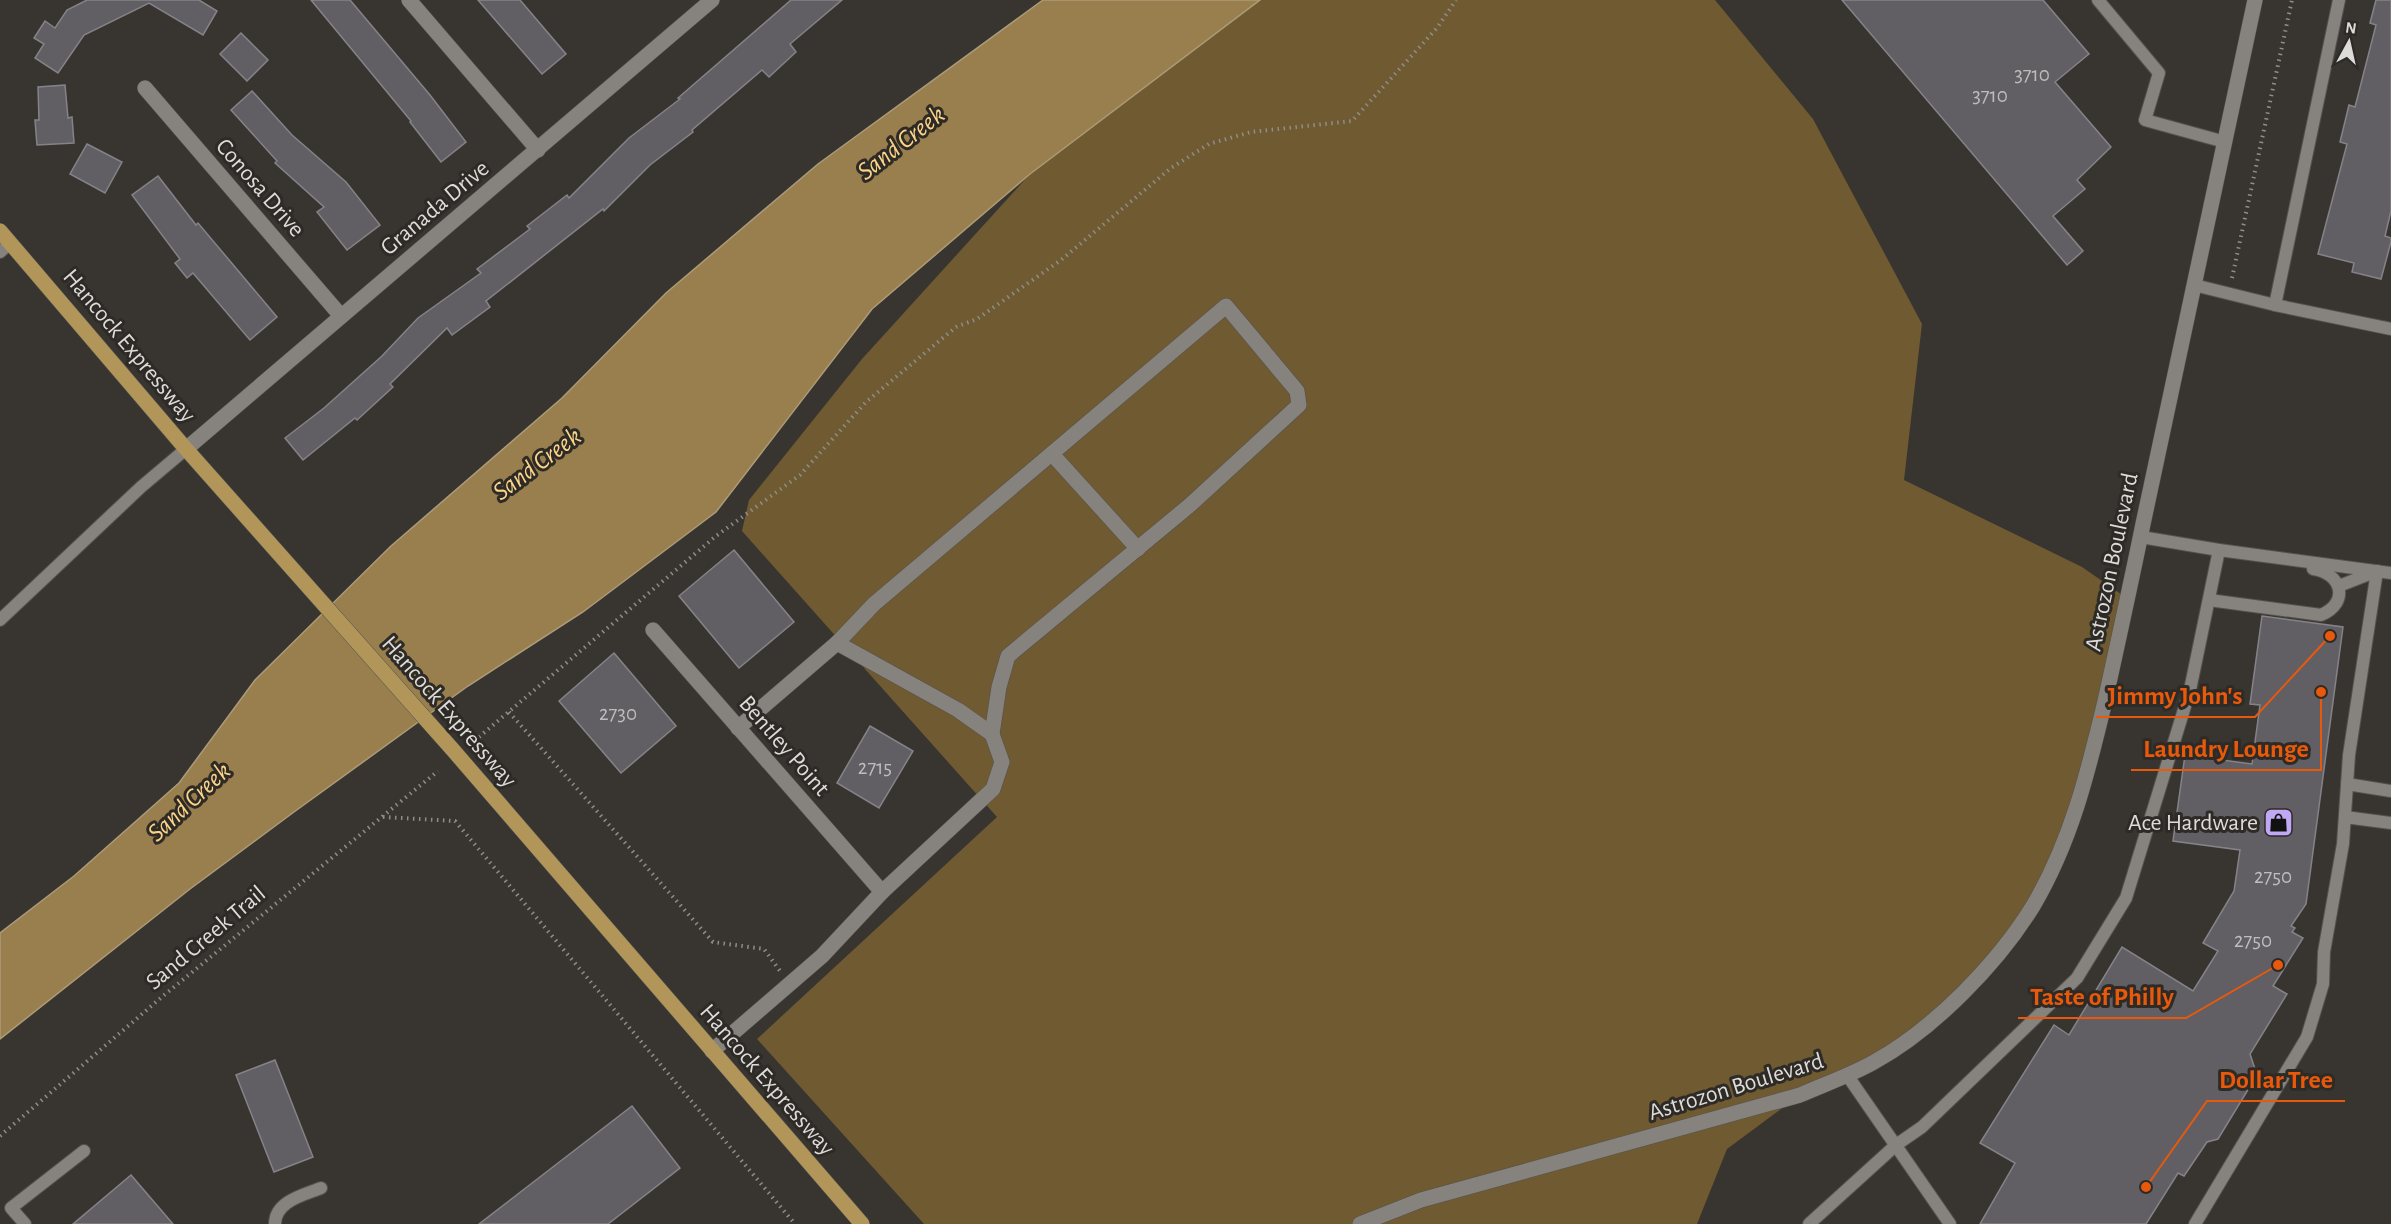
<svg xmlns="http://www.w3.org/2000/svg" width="2391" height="1224" font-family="'Alegreya Sans',sans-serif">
  <rect width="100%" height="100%" fill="#383531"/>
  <path fill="#6f5a31" d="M 1260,0 L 1715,0 L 1813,119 L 1922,324 L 1904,480 L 2082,567 L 2128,599 L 2053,869 L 1983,972 L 1898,1046 L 1800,1095 L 1727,1149 L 1697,1224 L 924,1224 L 757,1039 L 997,817 L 742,531 L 749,500 L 862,359 L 1030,174 Z"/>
  <path fill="#997f4e" stroke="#ad9b78" stroke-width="1.5" d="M 1043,0 L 1260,0 L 1030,174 L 872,309 L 716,512 L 583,612 L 468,686 L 294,812 L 190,889 L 0,1039 L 0,933 L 74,876 L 179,783 L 255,680 L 391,546 L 562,398 L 666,293 L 818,164 Z"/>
  <g fill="#615f64" stroke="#858388" stroke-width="1.5">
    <path d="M 87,0 L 199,0 L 217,11 L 203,35 L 149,3 L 84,35 L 58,73 L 35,58 L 44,44 L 34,38 L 45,21 L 55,28 L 67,10 Z"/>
    <path d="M 311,0 L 350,0 L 430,95 L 466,142 L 441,162 L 410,122 L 411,121 Z"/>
    <path d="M 478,0 L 520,0 L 566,54 L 542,74 Z"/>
    <path d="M 791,0 L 842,0 L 790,44 L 796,52 L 769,77 L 762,70 L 692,130 L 693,132 L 650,165 L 604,211 L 603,209 L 486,301 L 490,307 L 452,335 L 447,328 L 390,384 L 393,387 L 357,420 L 355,418 L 303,460 L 285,438 L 324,408 L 382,356 L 418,318 L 481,273 L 477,269 L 530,229 L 527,226 L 567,195 L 569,198 L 629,138 L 680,99 L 678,98 Z"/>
    <path d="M 1842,0 L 2043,0 L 2089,54 L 2055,82 L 2111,147 L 2077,180 L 2085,189 L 2053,216 L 2083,251 L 2067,265 Z"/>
    <path d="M 2376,0 L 2391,0 L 2391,211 L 2385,236 L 2391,238 L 2391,242 L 2381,279 L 2352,272 L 2354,263 L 2318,254 L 2347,144 L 2340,142 L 2349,105 L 2355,107 L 2376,25 L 2370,23 Z"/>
    <path d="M 241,33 L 268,60 L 247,81 L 220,54 Z"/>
    <path d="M 65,85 L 68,118 L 72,117 L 74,143 L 37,145 L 35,120 L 39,120 L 38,87 Z"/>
    <path d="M 252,91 L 292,135 L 346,182 L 380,225 L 347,250 L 317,212 L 324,207 L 275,163 L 277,161 L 231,110 Z"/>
    <path d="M 87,144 L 122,162 L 105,193 L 70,174 Z"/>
    <path d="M 158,176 L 196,225 L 198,223 L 277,317 L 250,340 L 193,273 L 187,278 L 175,263 L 180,259 L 132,195 Z"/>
    <path d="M 734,550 L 794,622 L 739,668 L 679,596 Z"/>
    <path d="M 2262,616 L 2343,627 L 2306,904 L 2291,926 L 2295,928 L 2292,932 L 2303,938 L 2273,986 L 2287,994 L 2250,1054 L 2257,1075 L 2218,1139 L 2207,1142 L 2184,1176 L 2178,1173 L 2146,1224 L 1980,1224 L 2015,1163 L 1980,1143 L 2054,1025 L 2069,1035 L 2122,947 L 2193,991 L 2218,951 L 2203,943 L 2234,891 L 2240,850 L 2173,841 L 2185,755 L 2252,764 L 2260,705 L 2250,704 Z"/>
    <path d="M 614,653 L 676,726 L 621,773 L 559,701 Z"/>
    <path d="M 870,726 L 913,751 L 879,808 L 837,783 Z"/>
    <path d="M 275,1060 L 313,1157 L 274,1172 L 236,1075 Z"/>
    <path d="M 632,1106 L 680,1168 L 608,1224 L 479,1224 Z"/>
    <path d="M 131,1175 L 173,1224 L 73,1224 Z"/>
  </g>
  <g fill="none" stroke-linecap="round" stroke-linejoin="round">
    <defs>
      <g id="service">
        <path d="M 2098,0 L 2159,73 L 2145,120 L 2225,142"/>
        <path d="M 0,252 L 10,243"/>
        <path d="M 2194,285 L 2275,305 L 2391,329"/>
        <path d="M 2275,305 L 2339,0"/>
        <path d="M 2141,537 L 2219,550 L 2391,573"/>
        <path d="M 2209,600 L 2321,615 C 2350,603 2342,573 2313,569"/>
        <path d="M 0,620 L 141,487 L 186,449"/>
        <path d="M 2347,784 L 2391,791"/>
        <path d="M 2345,817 L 2391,823"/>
        <path d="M 1847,1075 L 1950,1224"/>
        <path d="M 25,1224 L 11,1208 L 84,1151"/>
        <path d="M 275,1224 C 275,1201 304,1195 321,1188"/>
        <path d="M 1809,1224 L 1896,1145 L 1922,1127 L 2077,978 L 2126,898 L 2190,690 L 2219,550"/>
        <path d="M 2195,1224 L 2307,1037 L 2323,984 L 2324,952 L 2343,844 L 2349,755 L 2377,571 L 2339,586"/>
      </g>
      <g id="minor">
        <path d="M 409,0 L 538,150"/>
        <path d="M 145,88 L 341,316"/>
        <path d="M 186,449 L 712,0"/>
        <path d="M 1052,454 L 1138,549"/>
        <path d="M 653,630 L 882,892"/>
        <path d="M 837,643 L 958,710 L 992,734"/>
        <path d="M 712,1051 L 822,956 L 882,892 L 993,789 L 1002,762 L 992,734 L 999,687 L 1008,656 L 1190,505 L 1299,405 L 1297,391 L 1226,306 L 874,604 L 837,643 L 738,728"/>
      </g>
      <path id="secondary" d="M 1360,1224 L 1421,1200 L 1800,1095 C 1825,1084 1851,1075 1874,1062 C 1934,1029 1998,963 2033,906 C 2071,842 2088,772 2105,701 C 2118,642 2131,583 2143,524 C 2180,349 2218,175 2255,0"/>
      <path id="primary" d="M 0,231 L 186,449 L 453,750 L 862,1224"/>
    </defs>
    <use href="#service" stroke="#54524f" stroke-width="14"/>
    <use href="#minor" stroke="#54524f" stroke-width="16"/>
    <use href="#secondary" stroke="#54524f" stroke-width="16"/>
    <use href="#primary" stroke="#54524f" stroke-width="16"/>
    <g stroke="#8f8d89" stroke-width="4" stroke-dasharray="1.5 4.5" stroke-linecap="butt">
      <path d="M 2232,278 L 2292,0"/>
      <path d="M 509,712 L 713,942 L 764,949 L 780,971"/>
      <path d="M 479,737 L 716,536 L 800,475 L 866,402 L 956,327 L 977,319 L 1061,260 L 1171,168 L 1209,144 L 1251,132 L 1352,121 L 1437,28 L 1456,0"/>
      <path d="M 383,817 L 455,821 L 795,1224"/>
      <path d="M 0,1136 L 163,996 L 438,771"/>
    </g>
    <use href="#service" stroke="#86837e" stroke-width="12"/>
    <use href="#minor" stroke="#86837e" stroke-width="15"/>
    <use href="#secondary" stroke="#86837e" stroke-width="15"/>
    <use href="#primary" stroke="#b29659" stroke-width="15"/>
  </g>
  <defs>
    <symbol id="shop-square" viewBox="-11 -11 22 22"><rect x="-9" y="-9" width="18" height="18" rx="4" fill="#c0a8f4" stroke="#2e2b27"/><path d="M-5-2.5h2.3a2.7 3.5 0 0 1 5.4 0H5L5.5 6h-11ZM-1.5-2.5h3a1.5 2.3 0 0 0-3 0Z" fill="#111"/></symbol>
  </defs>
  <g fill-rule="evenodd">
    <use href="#shop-square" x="2262" y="806" width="33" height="33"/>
  </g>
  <g text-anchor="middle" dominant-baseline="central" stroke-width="6" stroke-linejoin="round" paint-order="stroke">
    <g font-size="21" fill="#bebdbc">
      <text x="2032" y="74">3710</text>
      <text x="1990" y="95">3710</text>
      <text x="618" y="713">2730</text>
      <text x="875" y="767">2715</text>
      <text x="2273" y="876">2750</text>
      <text x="2253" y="940">2750</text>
    </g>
    <g font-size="24" fill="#dddcd9" stroke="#2e2b27">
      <text transform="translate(260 188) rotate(49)">Conosa Drive</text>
      <text transform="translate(435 208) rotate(-40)">Granada Drive</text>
      <text transform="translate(129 346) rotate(50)">Hancock Expressway</text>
      <text transform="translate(2112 562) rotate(-78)">Astrozon Boulevard</text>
      <text transform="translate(449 712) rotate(49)">Hancock Expressway</text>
      <text transform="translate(784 746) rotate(49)">Bentley Point</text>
      <text transform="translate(206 938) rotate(-40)">Sand Creek Trail</text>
      <text transform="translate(767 1080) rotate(49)">Hancock Expressway</text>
      <text transform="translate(1736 1087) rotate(-17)">Astrozon Boulevard</text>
    </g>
    <g font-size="24" fill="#dddcd9" stroke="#2e2b27" text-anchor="end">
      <text x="2258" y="823">Ace Hardware</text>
    </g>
    <g font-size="26" font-style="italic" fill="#fcd489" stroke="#2e2b27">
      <text transform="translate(901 143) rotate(-38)">Sand Creek</text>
      <text transform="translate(537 464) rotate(-37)">Sand Creek</text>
      <text transform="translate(189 802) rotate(-43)">Sand Creek</text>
    </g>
  </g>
  <path fill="none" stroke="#e8590c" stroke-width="2" d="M2330 636L2255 717H2096M2321 692L2321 770H2131M2278 965L2186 1018H2018M2146 1187L2207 1101H2345"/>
  <g fill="#e8590c" stroke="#2e2b27" stroke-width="2">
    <circle cx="2330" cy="636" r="6"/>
    <circle cx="2321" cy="692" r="6"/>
    <circle cx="2278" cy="965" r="6"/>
    <circle cx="2146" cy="1187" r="6"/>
  </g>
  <g font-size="26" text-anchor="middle" font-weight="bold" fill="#e8590c" stroke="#2e2b27" stroke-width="6" stroke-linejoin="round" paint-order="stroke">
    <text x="2175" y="704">Jimmy John's</text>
    <text x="2226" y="757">Laundry Lounge</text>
    <text x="2102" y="1005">Taste of Philly</text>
    <text x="2276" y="1088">Dollar Tree</text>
  </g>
  <g transform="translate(2349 42) rotate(8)" stroke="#2e2b27" stroke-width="4.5" paint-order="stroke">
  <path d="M0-4.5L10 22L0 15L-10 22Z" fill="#dddcd9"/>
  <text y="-9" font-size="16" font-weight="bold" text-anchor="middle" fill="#dddcd9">N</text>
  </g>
</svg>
